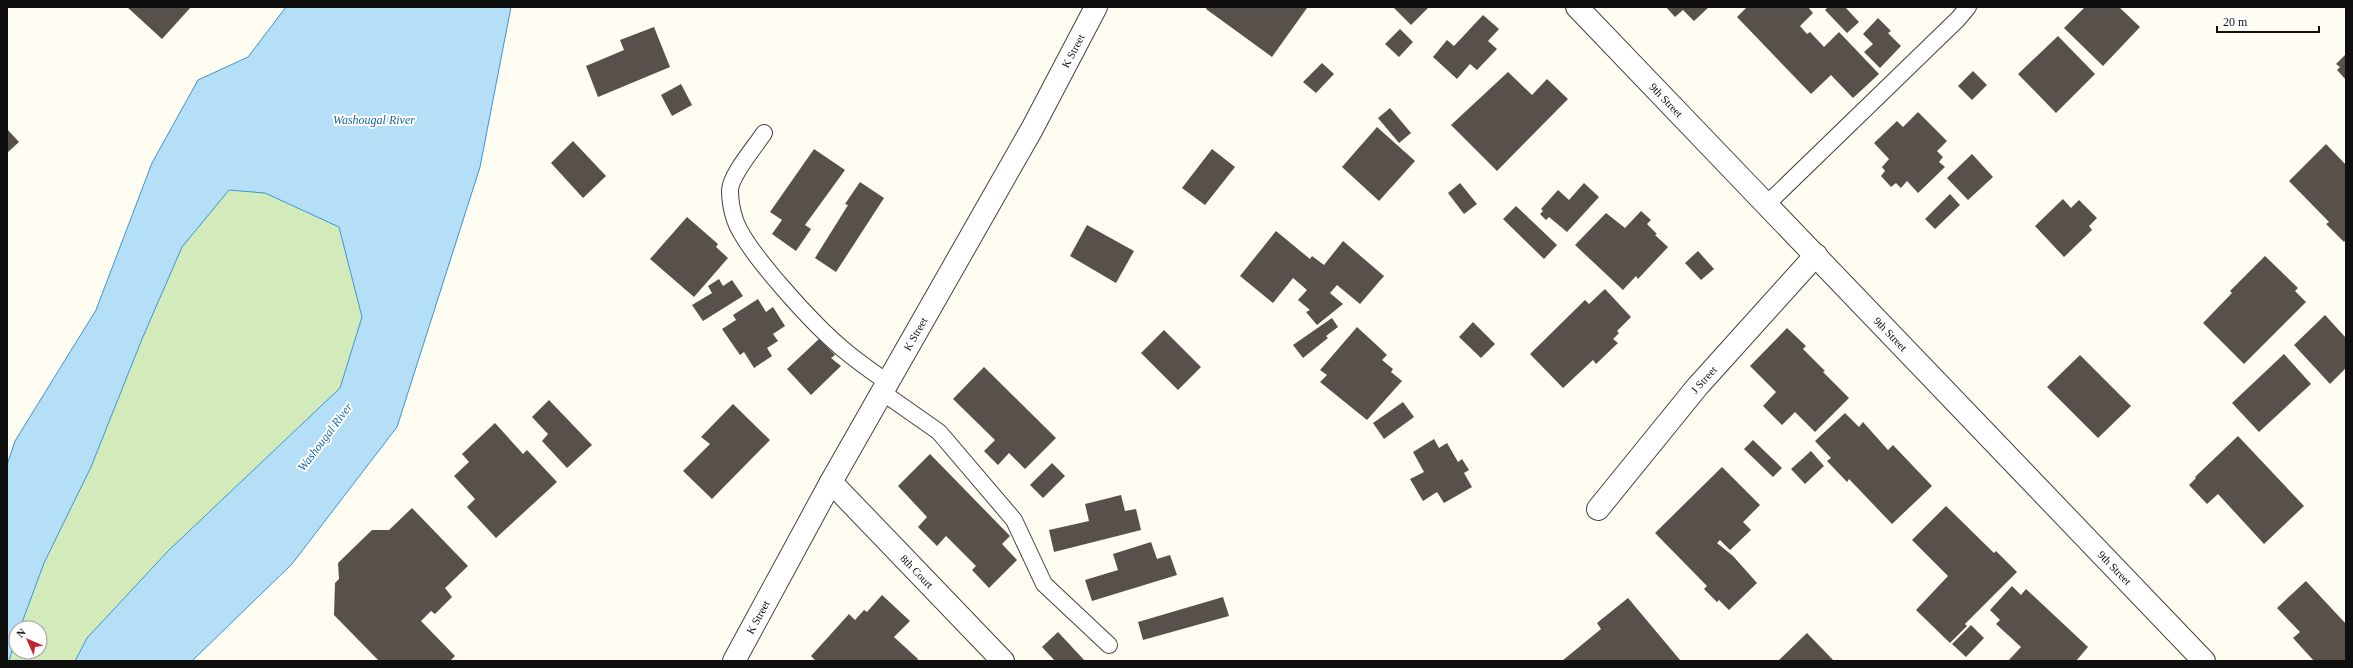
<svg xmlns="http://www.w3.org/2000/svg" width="2353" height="668" font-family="Georgia,serif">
  <rect width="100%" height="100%" fill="#fffcf2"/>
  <path fill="#d3ebba" d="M 229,190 L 265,193 L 339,227 L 362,317 L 340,388 L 168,551 L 87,638 L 75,661 L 9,661 L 16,637 L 16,652 L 40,652 L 40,628 L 20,628 L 44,563 L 91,467 L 142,339 L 182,247 Z"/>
  <path fill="#b5dff7" stroke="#3b95d0" d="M 286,7 L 511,7 L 480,167 L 397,427 L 292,564 L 192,661 L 75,661 L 87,638 L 168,551 L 340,388 L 362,317 L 339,227 L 265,193 L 229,190 L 182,247 L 142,339 L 91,467 L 44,563 L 20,628 L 16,628 L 16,637 L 9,661 L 7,661 L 7,465 L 15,441 L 96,310 L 152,163 L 198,80 L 248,57 Z"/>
  <g fill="#58504b">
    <path d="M 127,7 L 191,7 L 162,39 Z"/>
    <path d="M 1207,7 L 1306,7 L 1307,8 L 1272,57 L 1206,9 Z"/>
    <path d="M 1393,7 L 1429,7 L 1411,25 Z"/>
    <path d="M 1666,7 L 1709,7 L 1694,21 L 1683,10 L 1675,17 Z"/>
    <path d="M 1747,7 L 1808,7 L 1813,13 L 1800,26 L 1807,34 L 1810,32 L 1824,47 L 1839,32 L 1879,74 L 1853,98 L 1831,75 L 1811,94 L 1737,17 Z"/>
    <path d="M 1828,7 L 1845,7 L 1859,22 L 1847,33 L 1825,10 Z"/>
    <path d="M 2085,7 L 2119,7 L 2140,27 L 2103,66 L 2064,28 Z"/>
    <path d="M 1483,15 L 1499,29 L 1488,41 L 1497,49 L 1477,70 L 1470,64 L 1457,79 L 1433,57 L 1447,40 L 1454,46 Z"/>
    <path d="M 1878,18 L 1891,31 L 1888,33 L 1901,46 L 1880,68 L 1864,52 L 1873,44 L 1863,34 Z"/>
    <path d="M 654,27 L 670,67 L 598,97 L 586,66 L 624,50 L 620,40 Z"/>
    <path d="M 1400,29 L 1413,42 L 1399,57 L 1385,44 Z"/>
    <path d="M 2058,36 L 2095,74 L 2056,113 L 2018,74 Z"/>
    <path d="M 2346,54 L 2346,80 L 2337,70 L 2340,67 L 2336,64 Z"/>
    <path d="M 1322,63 L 1334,74 L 1316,93 L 1303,82 Z"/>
    <path d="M 1973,71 L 1987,85 L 1972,100 L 1958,86 Z"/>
    <path d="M 1508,72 L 1532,95 L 1547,79 L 1568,99 L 1497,171 L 1451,125 Z"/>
    <path d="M 681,84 L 692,105 L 672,116 L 661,95 Z"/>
    <path d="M 1390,108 L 1411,133 L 1399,143 L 1378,118 Z"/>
    <path d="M 1918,112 L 1947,141 L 1937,151 L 1943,157 L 1939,162 L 1945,167 L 1918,193 L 1907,181 L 1901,188 L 1896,183 L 1891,187 L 1881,176 L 1885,171 L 1882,167 L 1889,159 L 1874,143 L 1897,121 L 1903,127 Z"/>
    <path d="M 1377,127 L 1415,161 L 1379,201 L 1342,167 Z"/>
    <path d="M 7,129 L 19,142 L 7,153 Z"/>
    <path d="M 573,141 L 606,176 L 583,198 L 551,163 Z"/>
    <path d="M 2326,144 L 2346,165 L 2346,240 L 2344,242 L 2326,224 L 2329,222 L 2289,181 Z"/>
    <path d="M 814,149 L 845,170 L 805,225 L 811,229 L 796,251 L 772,234 L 782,220 L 770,212 Z"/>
    <path d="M 1212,149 L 1235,167 L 1205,205 L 1182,188 Z"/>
    <path d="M 1972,154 L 1993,177 L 1968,200 L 1947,178 Z"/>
    <path d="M 860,182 L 884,198 L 836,272 L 815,258 L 848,205 L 845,204 Z"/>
    <path d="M 1460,183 L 1477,204 L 1464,214 L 1448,193 Z"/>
    <path d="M 1584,183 L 1599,197 L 1567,232 L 1549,217 L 1546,220 L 1540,214 L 1543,211 L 1541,209 L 1558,190 L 1569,200 Z"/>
    <path d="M 1950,194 L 1960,205 L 1935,229 L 1925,219 Z"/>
    <path d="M 2063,199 L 2071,208 L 2079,200 L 2097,218 L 2089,226 L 2092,230 L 2064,257 L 2035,226 Z"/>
    <path d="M 1516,206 L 1557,245 L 1544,259 L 1503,219 Z"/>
    <path d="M 1641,211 L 1651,220 L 1647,224 L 1657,234 L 1655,235 L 1668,247 L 1638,279 L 1636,276 L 1623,290 L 1575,245 L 1606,213 L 1625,228 Z"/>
    <path d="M 687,217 L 718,244 L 716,247 L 728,258 L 694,297 L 650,259 Z"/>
    <path d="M 1087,225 L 1134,251 L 1116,283 L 1070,256 Z"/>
    <path d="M 1276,231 L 1310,259 L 1312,256 L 1324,265 L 1343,241 L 1384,276 L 1360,304 L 1337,285 L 1330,293 L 1343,304 L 1317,325 L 1306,312 L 1310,310 L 1298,300 L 1307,290 L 1293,278 L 1273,303 L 1240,276 Z"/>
    <path d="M 1698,251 L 1714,269 L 1701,280 L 1685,263 Z"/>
    <path d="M 2265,256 L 2298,288 L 2295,291 L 2306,302 L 2244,364 L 2203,323 L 2232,293 L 2230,291 Z"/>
    <path d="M 719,279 L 723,286 L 732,280 L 743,296 L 703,321 L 692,305 L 712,293 L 708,286 Z"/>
    <path d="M 1605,289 L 1631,317 L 1617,331 L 1619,333 L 1613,339 L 1618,343 L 1596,364 L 1593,360 L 1563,388 L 1530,354 L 1585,300 L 1589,304 Z"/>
    <path d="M 758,299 L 766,312 L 773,307 L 785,326 L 773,334 L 778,341 L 767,348 L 772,356 L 754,368 L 744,352 L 740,355 L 722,329 L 736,320 L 733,315 Z"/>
    <path d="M 2325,315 L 2346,338 L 2346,368 L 2330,384 L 2294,345 Z"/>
    <path d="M 1332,318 L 1338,327 L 1326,336 L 1328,338 L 1303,358 L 1293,345 Z"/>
    <path d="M 1473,322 L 1495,344 L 1481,358 L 1459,337 Z"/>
    <path d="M 1357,327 L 1382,350 L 1387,355 L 1382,360 L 1393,369 L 1391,372 L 1402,381 L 1367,420 L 1320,382 L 1327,375 L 1320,370 Z"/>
    <path d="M 1787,328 L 1806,346 L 1803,349 L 1825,371 L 1823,372 L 1849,398 L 1815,432 L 1795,412 L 1782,425 L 1763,406 L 1776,392 L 1750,366 Z"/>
    <path d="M 1164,330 L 1201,367 L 1178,390 L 1141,353 Z"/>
    <path d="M 819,339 L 835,355 L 831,358 L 841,366 L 811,395 L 787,369 Z"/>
    <path d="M 2284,354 L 2311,384 L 2259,432 L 2232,403 Z"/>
    <path d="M 2080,355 L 2131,406 L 2098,438 L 2047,387 Z"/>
    <path d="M 984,367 L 1056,438 L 1025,469 L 1009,453 L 998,465 L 984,451 L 995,440 L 953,399 Z"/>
    <path d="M 549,400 L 592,445 L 567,468 L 542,441 L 548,434 L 532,417 Z"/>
    <path d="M 1403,402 L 1414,417 L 1384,439 L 1373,423 Z"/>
    <path d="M 733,404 L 770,440 L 712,499 L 683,471 L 710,444 L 701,437 Z"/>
    <path d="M 1845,413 L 1859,427 L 1863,422 L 1888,450 L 1893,445 L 1932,486 L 1892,524 L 1849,479 L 1847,482 L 1827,461 L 1831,458 L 1815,441 Z"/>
    <path d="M 495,423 L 523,454 L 527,450 L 557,482 L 496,538 L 467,507 L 475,499 L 454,476 L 469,462 L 462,454 Z"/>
    <path d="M 2238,436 L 2304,506 L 2264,544 L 2218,494 L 2207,504 L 2189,485 L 2196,478 L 2195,477 Z"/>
    <path d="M 1434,439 L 1439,448 L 1447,443 L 1458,462 L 1462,459 L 1469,470 L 1464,473 L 1472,487 L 1444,503 L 1437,492 L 1423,501 L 1410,479 L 1424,472 L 1413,452 Z"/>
    <path d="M 1753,440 L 1782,468 L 1773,477 L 1744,449 Z"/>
    <path d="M 1811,451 L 1824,466 L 1805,484 L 1791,469 Z"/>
    <path d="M 930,454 L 1010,536 L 1002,544 L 1017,560 L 989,588 L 972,570 L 976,566 L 946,536 L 937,546 L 918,527 L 927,517 L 898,486 Z"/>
    <path d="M 1052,463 L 1065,476 L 1043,498 L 1030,485 Z"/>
    <path d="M 1722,467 L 1760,505 L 1743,522 L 1751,530 L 1730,550 L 1720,540 L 1717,543 L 1733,556 L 1757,583 L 1729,610 L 1719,600 L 1717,602 L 1704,589 L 1707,586 L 1655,533 Z"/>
    <path d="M 1121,495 L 1125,511 L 1136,509 L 1141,530 L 1054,552 L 1049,530 L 1089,521 L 1085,504 Z"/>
    <path d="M 1946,506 L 1994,553 L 1996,551 L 2017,572 L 1965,624 L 1967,626 L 1950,643 L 1916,610 L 1948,576 L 1912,540 Z"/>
    <path d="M 412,508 L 468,566 L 445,588 L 452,597 L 435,614 L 431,611 L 421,621 L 455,656 L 450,661 L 379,661 L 334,615 L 335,583 L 339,579 L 338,563 L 372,530 L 389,530 Z"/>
    <path d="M 1151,542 L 1157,559 L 1170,555 L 1177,575 L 1092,601 L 1085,580 L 1118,570 L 1113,554 Z"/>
    <path d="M 2306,581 L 2346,624 L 2346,661 L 2314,661 L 2293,638 L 2300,632 L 2277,608 Z"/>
    <path d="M 2012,586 L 2021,595 L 2026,589 L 2088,647 L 2076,661 L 2008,661 L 2021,647 L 1996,624 L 2000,620 L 1990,610 Z"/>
    <path d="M 882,595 L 910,621 L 894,637 L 918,659 L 917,661 L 816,661 L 811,656 L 849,614 L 855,620 L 864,610 L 867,612 Z"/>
    <path d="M 1223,597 L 1229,616 L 1143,640 L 1138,622 Z"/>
    <path d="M 1628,598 L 1680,660 L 1562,661 L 1601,629 L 1597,623 Z"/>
    <path d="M 1971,625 L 1984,638 L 1966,657 L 1952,644 Z"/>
    <path d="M 1058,632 L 1085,661 L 1055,661 L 1042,647 Z"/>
    <path d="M 1807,633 L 1834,661 L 1778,661 Z"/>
  </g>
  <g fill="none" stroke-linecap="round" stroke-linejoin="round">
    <defs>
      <g id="lane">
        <path d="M 764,133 C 755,147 731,174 730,190 C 730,200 732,211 735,220 C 746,252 817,328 844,350 C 858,362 873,372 888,383"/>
        <path d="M 1767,204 L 1958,19 L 1968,7"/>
        <path d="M 882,392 L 939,432 L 1014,520 L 1044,584 L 1109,645"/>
      </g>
      <g id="street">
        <path id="s1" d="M 1577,7 L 2204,661"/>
        <path id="s2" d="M 831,482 L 1003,661"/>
        <path id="s3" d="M 1598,509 L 1697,387 L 1816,255"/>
        <path id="s4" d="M 734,661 L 831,482 L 1032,129 L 1096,7"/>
      </g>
    </defs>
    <use href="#lane" stroke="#424242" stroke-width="18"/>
    <use href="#street" stroke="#424242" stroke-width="24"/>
    <use href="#lane" stroke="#fff" stroke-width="16"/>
    <use href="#street" stroke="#fff" stroke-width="22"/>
  </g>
  <g text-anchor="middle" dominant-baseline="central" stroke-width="4" stroke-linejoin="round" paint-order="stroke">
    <g font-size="11" fill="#0f0f0f" stroke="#fff">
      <text stroke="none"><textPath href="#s4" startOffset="698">K Street</textPath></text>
      <text stroke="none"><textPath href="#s1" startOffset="129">9th Street</textPath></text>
      <text stroke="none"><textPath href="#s4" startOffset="374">K Street</textPath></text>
      <text stroke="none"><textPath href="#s1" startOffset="453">9th Street</textPath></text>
      <text stroke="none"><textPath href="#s3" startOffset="167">J Street</textPath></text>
      <text stroke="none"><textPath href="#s1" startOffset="777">9th Street</textPath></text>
      <text stroke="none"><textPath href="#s2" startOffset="124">8th Court</textPath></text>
      <text stroke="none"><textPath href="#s4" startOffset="50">K Street</textPath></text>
    </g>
    <g font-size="12" font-style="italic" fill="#1567a4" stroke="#fff">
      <text x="374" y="120">Washougal River</text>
      <text transform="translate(325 437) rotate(-53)">Washougal River</text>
    </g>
  </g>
  <rect width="2353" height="668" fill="none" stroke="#0f0f0f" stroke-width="16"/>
  <g transform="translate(28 640) rotate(315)"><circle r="19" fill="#ffffff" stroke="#9f9f9f"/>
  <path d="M0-3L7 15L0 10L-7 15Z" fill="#c3242c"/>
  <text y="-6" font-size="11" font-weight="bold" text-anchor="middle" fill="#0f0f0f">N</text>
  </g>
  <path d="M2217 26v6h102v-6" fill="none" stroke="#0f0f0f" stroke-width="2"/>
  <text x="2223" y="26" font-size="12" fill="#0f0f0f" stroke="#ffffff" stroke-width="3" paint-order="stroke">20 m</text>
</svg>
